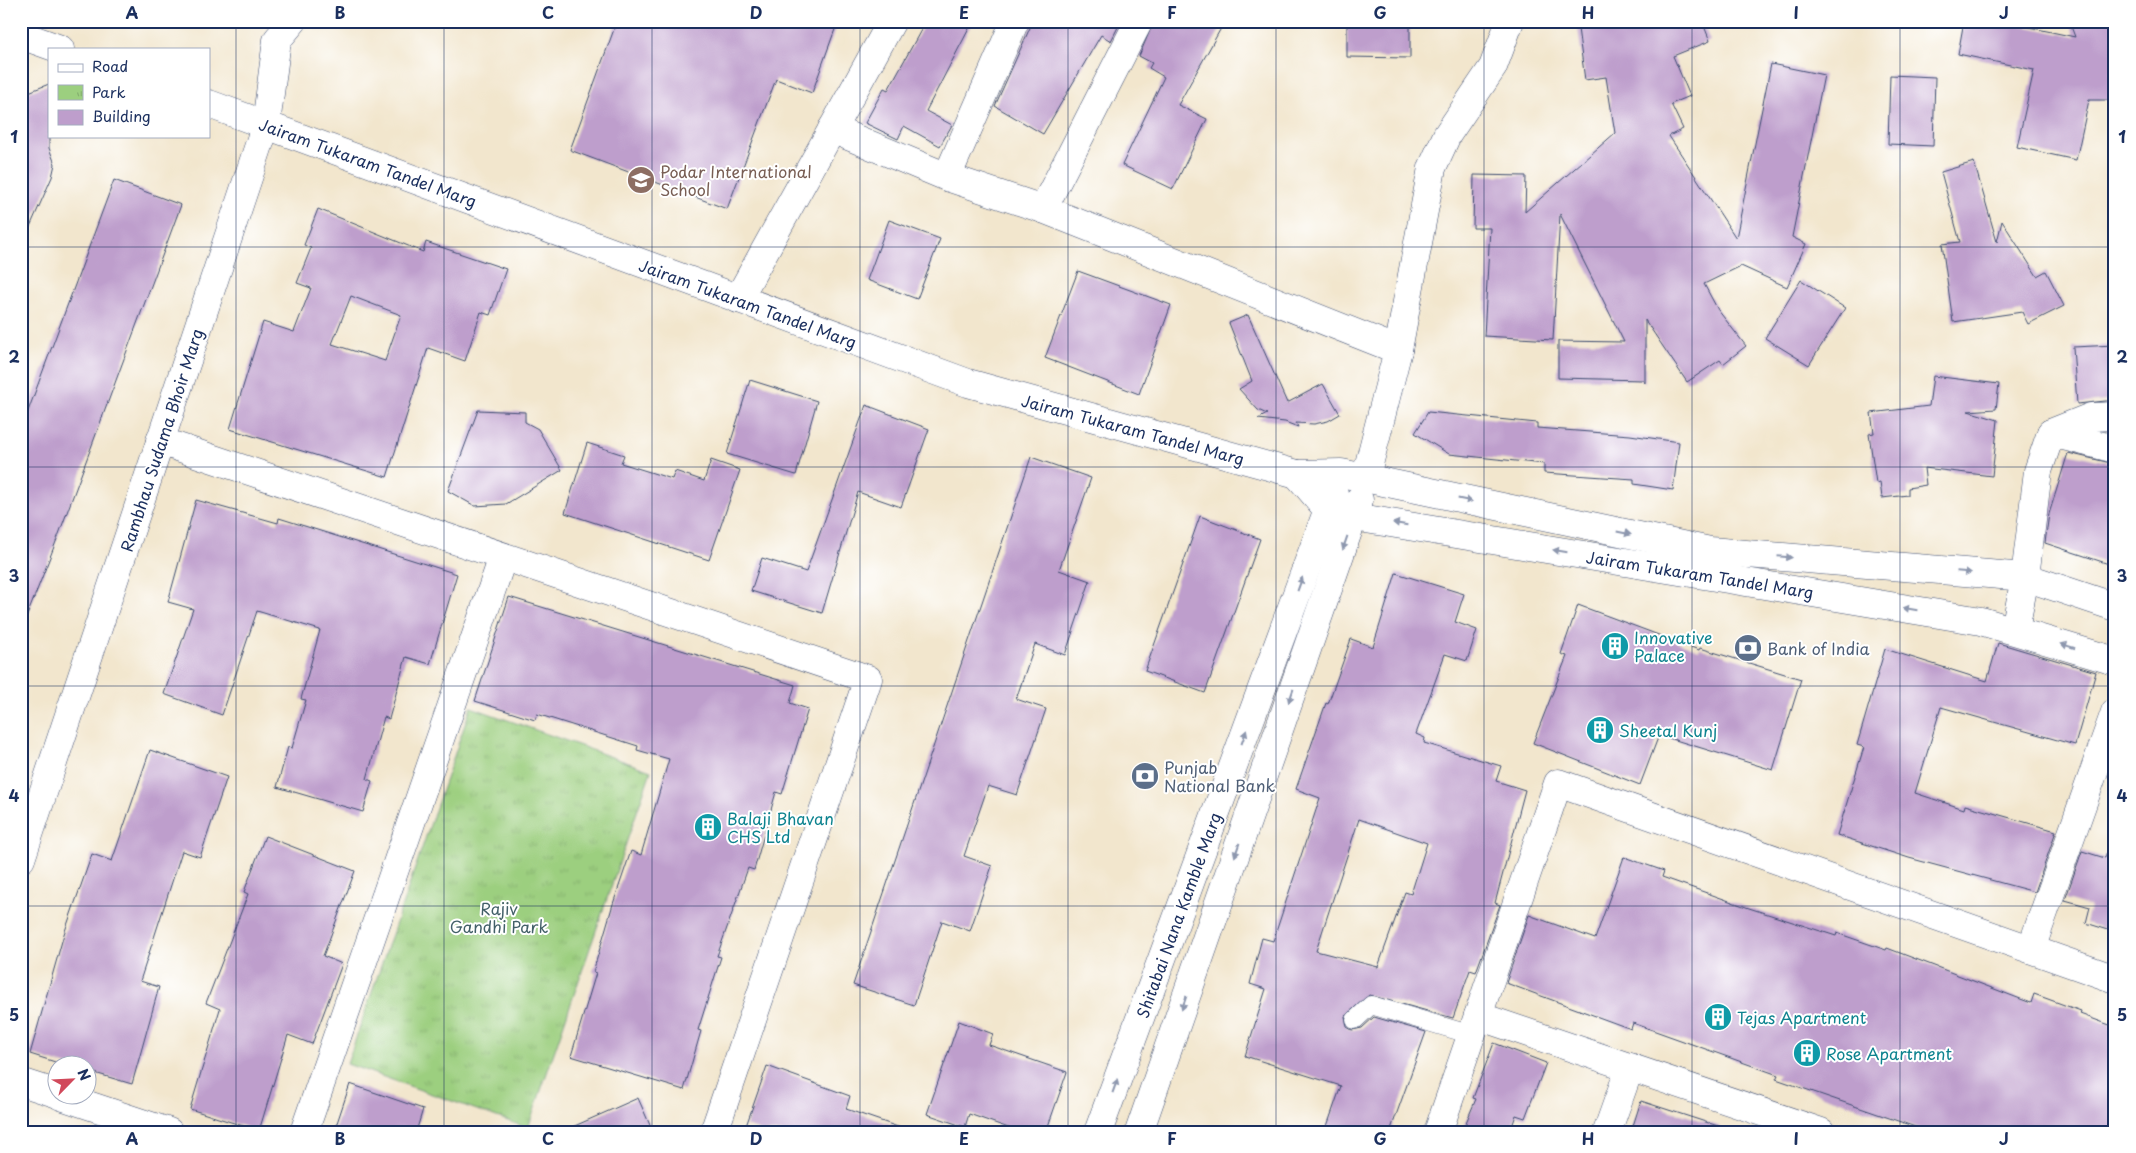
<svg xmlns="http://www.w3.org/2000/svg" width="2136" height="1153" font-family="'Playpen Sans',sans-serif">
  <defs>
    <pattern id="park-tufts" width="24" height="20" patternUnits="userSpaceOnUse" patternTransform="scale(1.25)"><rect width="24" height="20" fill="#9ccf7f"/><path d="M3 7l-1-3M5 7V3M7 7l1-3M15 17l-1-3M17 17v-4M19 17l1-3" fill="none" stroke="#86b270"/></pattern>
  </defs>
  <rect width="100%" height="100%" fill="#fff"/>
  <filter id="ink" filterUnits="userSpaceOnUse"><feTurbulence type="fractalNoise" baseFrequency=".02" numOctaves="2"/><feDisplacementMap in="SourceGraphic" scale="10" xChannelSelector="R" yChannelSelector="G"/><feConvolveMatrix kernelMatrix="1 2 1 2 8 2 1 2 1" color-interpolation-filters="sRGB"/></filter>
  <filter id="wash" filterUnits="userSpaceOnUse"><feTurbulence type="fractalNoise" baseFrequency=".0096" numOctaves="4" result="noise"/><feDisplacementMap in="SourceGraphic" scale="20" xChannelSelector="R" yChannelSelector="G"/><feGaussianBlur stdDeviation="1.12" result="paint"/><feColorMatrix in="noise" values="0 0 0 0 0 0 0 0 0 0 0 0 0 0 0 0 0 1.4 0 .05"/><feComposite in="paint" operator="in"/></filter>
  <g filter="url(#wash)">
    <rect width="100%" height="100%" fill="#f2e6cd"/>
    <path fill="url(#park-tufts)" stroke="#5c7f6e" d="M 471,707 L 651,771 L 528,1128 L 347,1064 Z"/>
    <g id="blocks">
      <g fill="#be9ecc" fill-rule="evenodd">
        <path d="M 617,21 L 838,21 L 812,93 L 776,79 L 727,209 L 570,150 Z"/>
        <path d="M 926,21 L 973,21 L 926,111 L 952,125 L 940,146 L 904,126 L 898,139 L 865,123 L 884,88 L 888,90 Z"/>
        <path d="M 1033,21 L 1121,21 L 1111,41 L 1101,35 L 1043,134 L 995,106 Z"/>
        <path d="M 1154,21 L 1225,21 L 1178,105 L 1207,119 L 1173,189 L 1122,165 L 1164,77 L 1149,68 L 1152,63 L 1139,56 Z"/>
        <path d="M 1347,21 L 1410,21 L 1410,58 L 1347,57 Z"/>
        <path d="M 1577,21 L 1702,21 L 1710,41 L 1673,56 L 1690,96 L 1671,104 L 1683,129 L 1669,136 L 1736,238 L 1771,64 L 1824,75 L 1792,237 L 1806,244 L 1787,287 L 1741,266 L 1704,284 L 1718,310 L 1746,346 L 1723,364 L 1720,360 L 1687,382 L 1645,320 L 1645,383 L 1643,380 L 1558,378 L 1558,341 L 1624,342 L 1560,214 L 1553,340 L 1484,336 L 1490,228 L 1473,228 L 1474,175 L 1526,176 L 1525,212 L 1615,133 L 1606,77 L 1585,80 Z"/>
        <path d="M 1964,21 L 2000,21 L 2075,37 L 2069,21 L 2115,21 L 2115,100 L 2089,100 L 2076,160 L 2017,147 L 2034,70 L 1958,54 Z"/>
        <path d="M 1890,75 L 1935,77 L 1933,146 L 1888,144 Z"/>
        <path d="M 49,84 L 49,148 L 55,164 L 52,177 L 21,247 L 21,95 Z"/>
        <path d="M 1974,162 L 1997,242 L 2002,221 L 2037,276 L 2046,271 L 2064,306 L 2028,324 L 2022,312 L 1953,322 L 1942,244 L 1960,242 L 1941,172 Z"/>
        <path d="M 114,180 L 181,205 L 59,534 L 23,626 L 21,626 L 21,430 Z"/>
        <path d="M 318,209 L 423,252 L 426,242 L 506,269 L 490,315 L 481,312 L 465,361 L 428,348 L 387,477 L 230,429 L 263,322 L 294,332 L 311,288 L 297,283 L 311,248 L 304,245 ZM 351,296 L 401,315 L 385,361 L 332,344 Z"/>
        <path d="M 889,220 L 940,239 L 917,299 L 867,280 Z"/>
        <path d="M 1078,271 L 1171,305 L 1139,394 L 1045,358 Z"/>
        <path d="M 1801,280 L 1845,308 L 1809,365 L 1765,338 Z"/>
        <path d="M 1248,315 L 1287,403 L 1323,384 L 1340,414 L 1328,421 L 1314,424 L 1296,423 L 1298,427 L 1285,422 L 1258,419 L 1267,414 L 1258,410 L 1239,389 L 1252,381 L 1229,323 Z"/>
        <path d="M 2115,345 L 2115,400 L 2077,404 L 2073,347 Z"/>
        <path d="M 1933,376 L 1999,384 L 1996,409 L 1968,411 L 1998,420 L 1992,476 L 1924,468 L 1926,485 L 1908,488 L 1908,495 L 1882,498 L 1880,482 L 1876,483 L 1869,434 L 1874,433 L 1871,413 L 1929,406 Z"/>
        <path d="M 750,380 L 817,401 L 796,475 L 727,454 Z"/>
        <path d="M 866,405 L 929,429 L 901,507 L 858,492 L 822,613 L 751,591 L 762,558 L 806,572 Z"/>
        <path d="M 478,410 L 525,412 L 525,422 L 538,429 L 562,470 L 506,504 L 475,506 L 448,491 Z"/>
        <path d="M 1428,412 L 1537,423 L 1537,428 L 1630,435 L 1679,442 L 1673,490 L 1634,484 L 1634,479 L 1544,473 L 1544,464 L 1449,454 L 1415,433 Z"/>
        <path d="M 587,443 L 624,455 L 621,463 L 672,479 L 675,471 L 704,481 L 711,460 L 740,470 L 709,560 L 565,513 Z"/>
        <path d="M 2068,453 L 2115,464 L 2115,566 L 2045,543 L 2049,514 Z"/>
        <path d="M 1031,457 L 1091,478 L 1059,570 L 1090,581 L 1065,655 L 1035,644 L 1016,699 L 1046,709 L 1017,795 L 988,786 L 964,856 L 992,866 L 970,931 L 942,921 L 914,1005 L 853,985 Z"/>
        <path d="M 196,500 L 278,523 L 279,518 L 457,574 L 430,664 L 406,657 L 389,719 L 384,717 L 367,779 L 372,781 L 363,812 L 277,787 L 288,747 L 292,748 L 306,700 L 301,699 L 320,630 L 257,611 L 222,715 L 164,694 L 193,609 L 168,602 Z"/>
        <path d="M 1200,516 L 1260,539 L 1205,693 L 1145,671 Z"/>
        <path d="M 1396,573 L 1464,594 L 1455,622 L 1477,630 L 1467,661 L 1445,654 L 1416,734 L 1425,738 L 1424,743 L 1501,766 L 1496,781 L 1525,790 L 1495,903 L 1500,905 L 1476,972 L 1470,970 L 1453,1018 L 1369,995 L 1345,1016 L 1347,1027 L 1352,1030 L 1362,1028 L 1374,1017 L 1426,1032 L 1390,1132 L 1325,1132 L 1341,1086 L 1245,1056 L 1266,989 L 1250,984 L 1262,938 L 1273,941 L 1320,798 L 1296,789 L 1326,703 L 1328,704 L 1351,639 L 1373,647 ZM 1359,819 L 1427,843 L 1411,894 L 1405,892 L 1378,967 L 1316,951 Z"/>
        <path d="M 509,597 L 795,685 L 790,703 L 808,709 L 782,794 L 776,792 L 754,870 L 748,868 L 729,922 L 717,956 L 721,957 L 698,1030 L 701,1031 L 684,1090 L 571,1056 L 596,973 L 593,972 L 613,904 L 631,851 L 641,855 L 669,759 L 637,750 L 638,746 L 537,714 L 535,720 L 475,701 Z"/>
        <path d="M 1578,605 L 1699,650 L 1700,648 L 1801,679 L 1773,770 L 1659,735 L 1640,785 L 1533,743 L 1567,656 L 1561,654 Z"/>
        <path d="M 1998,643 L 2096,672 L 2075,745 L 1941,707 L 1915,793 L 1964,809 L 1965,805 L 2056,831 L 2035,892 L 1909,858 L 1837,835 L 1864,747 L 1857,745 L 1885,649 L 1987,681 Z"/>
        <path d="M 150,750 L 227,777 L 200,857 L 182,851 L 140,981 L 159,987 L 132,1084 L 88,1071 L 88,1066 L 68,1066 L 30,1054 L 64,934 L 92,854 L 112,861 Z"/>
        <path d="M 265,836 L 355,871 L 323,956 L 342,964 L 312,1044 L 288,1035 L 259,1131 L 190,1109 L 220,1009 L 206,1003 L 248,894 L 244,892 Z"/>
        <path d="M 2108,847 L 2115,848 L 2115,932 L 2086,923 L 2090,907 L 2065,900 L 2082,851 L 2105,858 Z"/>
        <path d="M 1624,857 L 1664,871 L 1662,877 L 1749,908 L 1836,936 L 1837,933 L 1886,950 L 1887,948 L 2031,1003 L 2034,994 L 2081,1011 L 2080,1014 L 2115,1027 L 2115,1132 L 1930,1132 L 1776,1079 L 1778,1075 L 1633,1023 L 1631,1029 L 1506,983 L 1529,915 L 1595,939 Z"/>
        <path d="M 959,1021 L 993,1034 L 989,1045 L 1067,1072 L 1046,1132 L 1020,1132 L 969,1114 L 965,1127 L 927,1114 Z"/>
        <path d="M 1494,1043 L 1546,1063 L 1525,1118 L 1516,1115 L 1510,1132 L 1462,1132 L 1476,1099 L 1473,1098 Z"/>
        <path d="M 767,1066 L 850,1096 L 846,1109 L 901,1128 L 900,1132 L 764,1132 L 746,1126 Z"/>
        <path d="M 350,1084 L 423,1109 L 416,1132 L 334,1132 Z"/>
        <path d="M 638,1098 L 653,1132 L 561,1132 Z"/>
        <path d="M 1641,1101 L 1721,1127 L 1720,1132 L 1631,1132 Z"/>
      </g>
    </g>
  </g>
  <g filter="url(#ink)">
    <use href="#blocks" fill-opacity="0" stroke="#3b4a6f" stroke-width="1"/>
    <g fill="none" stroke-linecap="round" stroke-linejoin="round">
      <defs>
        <path id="service" d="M 1355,1020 L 1371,1005 L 1472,1035"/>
        <g id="minor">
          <path d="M 1139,21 L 1043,209 L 1398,350"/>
          <path d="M 21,35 L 60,49"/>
          <path d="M 209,104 L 968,383 L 1297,474"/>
          <path d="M 832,129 L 947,177 L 1015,21"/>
          <path d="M 947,177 L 1043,209"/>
          <path d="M 738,299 L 892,21"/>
          <path d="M 2051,433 L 2115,449"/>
          <path d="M 160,441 L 868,679 L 714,1132"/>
          <path d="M 1365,480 L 1398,350 L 1432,168 L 1447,135 L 1493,67 L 1510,21"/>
          <path d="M 2015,630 L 2025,577 L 2038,471 L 2051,433 L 2091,417 L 2115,416"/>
          <path d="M 21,859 L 266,124 L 277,40 L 293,21"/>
          <path d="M 2031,949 L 2115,712"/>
          <path d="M 1478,1016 L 1821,1132"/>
          <path d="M 21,1082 L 58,1094"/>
          <path d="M 61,1096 L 169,1132"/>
          <path d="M 304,1132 L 503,557"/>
          <path d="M 1438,1132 L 1558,783 L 2115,979"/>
          <path d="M 1607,1132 L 1630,1067"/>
        </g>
        <g id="tertiary">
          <path d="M 1297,474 L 1328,510 L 1354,517 L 1981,621 L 2115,661"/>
          <path d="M 1297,474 L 1341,473 L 1710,551 L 2025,577 L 2115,607"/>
          <path d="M 1098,1132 L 1334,493"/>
          <path d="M 1139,1132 L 1359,500"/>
        </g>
      </defs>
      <use href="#service" stroke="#3b4a6f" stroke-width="19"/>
      <use href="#minor" stroke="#3b4a6f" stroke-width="29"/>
      <use href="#tertiary" stroke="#3b4a6f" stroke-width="29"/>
      <use href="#service" stroke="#fff" stroke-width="18"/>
      <use href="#minor" stroke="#fff" stroke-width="28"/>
      <use href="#tertiary" stroke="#fff" stroke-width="28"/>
    </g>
    <defs><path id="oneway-solid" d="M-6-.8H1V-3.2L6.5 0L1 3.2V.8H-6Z" transform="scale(1.25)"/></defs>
    <g fill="#8d97ae">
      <use href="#oneway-solid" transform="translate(1465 500) rotate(12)"/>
      <use href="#oneway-solid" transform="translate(1400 524) rotate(-171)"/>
      <use href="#oneway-solid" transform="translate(1624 533) rotate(12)"/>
      <use href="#oneway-solid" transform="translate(1345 543) rotate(109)"/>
      <use href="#oneway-solid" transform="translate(1560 551) rotate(-171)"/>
      <use href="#oneway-solid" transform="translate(1785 557) rotate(5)"/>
      <use href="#oneway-solid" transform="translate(1964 572) rotate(5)"/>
      <use href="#oneway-solid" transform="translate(1300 584) rotate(-70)"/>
      <use href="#oneway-solid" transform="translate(1910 609) rotate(-171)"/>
      <use href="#oneway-solid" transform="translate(2068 646) rotate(-163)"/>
      <use href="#oneway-solid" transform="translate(1291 696) rotate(109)"/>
      <use href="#oneway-solid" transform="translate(1244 737) rotate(-70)"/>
      <use href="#oneway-solid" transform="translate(1237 850) rotate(109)"/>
      <use href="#oneway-solid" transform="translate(1184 1003) rotate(109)"/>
      <use href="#oneway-solid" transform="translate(1115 1086) rotate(-70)"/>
    </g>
  </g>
  <path fill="none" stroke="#1b2f5e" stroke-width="1" stroke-opacity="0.55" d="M 236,21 L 236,1132M 444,21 L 444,1132M 652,21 L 652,1132M 860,21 L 860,1132M 1068,21 L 1068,1132M 1276,21 L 1276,1132M 1484,21 L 1484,1132M 1692,21 L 1692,1132M 1900,21 L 1900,1132M 21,247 L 2115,247M 21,467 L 2115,467M 21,686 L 2115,686M 21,906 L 2115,906"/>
  <defs>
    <symbol id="school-disc" viewBox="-11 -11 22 22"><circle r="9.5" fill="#8d6e63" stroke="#fff"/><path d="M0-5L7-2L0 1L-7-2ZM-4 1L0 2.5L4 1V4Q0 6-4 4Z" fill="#fff"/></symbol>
    <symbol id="building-disc" viewBox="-11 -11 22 22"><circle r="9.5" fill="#0f9aa8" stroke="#fff"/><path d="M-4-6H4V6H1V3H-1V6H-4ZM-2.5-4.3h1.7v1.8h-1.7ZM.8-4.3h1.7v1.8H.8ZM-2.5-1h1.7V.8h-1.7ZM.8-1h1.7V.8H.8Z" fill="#fff"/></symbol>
    <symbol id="bank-disc" viewBox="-11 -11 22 22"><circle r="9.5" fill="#5c6f8a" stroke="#fff"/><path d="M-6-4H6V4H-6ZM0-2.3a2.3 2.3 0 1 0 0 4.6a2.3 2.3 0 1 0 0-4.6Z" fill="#fff"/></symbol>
  </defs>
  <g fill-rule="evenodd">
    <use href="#school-disc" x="625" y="164" width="32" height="32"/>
    <use href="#building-disc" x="1599" y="630" width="32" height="32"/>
    <use href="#bank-disc" x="1732" y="632" width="32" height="32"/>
    <use href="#building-disc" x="1584" y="714" width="32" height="32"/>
    <use href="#bank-disc" x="1129" y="760" width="32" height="32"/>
    <use href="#building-disc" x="692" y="811" width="32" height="32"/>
    <use href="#building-disc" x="1702" y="1001" width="32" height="32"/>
    <use href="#building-disc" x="1791" y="1037" width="32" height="32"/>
  </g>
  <g text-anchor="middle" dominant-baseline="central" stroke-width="4" stroke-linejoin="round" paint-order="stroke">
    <g font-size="16" fill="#1b2f5e" stroke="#fff">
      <text transform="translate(368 162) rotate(20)">Jairam Tukaram Tandel Marg</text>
      <text transform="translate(748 303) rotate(20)">Jairam Tukaram Tandel Marg</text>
      <text transform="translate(1133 429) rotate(15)">Jairam Tukaram Tandel Marg</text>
      <text transform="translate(161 440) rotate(-72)">Rambhau Sudama Bhoir Marg</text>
      <text transform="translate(1700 574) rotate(9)">Jairam Tukaram Tandel Marg</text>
      <text transform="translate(1178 915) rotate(-70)">Shitabai Nana Kamble Marg</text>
    </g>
    <g font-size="16" fill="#785e54" stroke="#fff" text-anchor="start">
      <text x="660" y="171">Podar International<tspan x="660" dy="18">School</tspan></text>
    </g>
    <g font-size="16" fill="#0d838f" stroke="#fff" text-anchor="start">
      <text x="1634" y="637">Innovative<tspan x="1634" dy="18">Palace</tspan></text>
      <text x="1619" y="730">Sheetal Kunj</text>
      <text x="727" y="818">Balaji Bhavan<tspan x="727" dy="18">CHS Ltd</tspan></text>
      <text x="1737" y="1017">Tejas Apartment</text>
      <text x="1826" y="1053">Rose Apartment</text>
    </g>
    <g font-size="16" fill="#4e5e75" stroke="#fff" text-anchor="start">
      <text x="1767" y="648">Bank of India</text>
      <text x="1164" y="767">Punjab<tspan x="1164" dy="18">National Bank</tspan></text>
    </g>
    <g font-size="16" fill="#425f68" stroke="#fff">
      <text x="499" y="908">Rajiv<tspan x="499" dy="18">Gandhi Park</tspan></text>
    </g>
  </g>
  <rect width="2136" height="1153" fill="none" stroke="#fff" stroke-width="55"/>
  <rect x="48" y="48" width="162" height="90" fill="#ffffff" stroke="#a4acbf"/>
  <rect x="58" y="64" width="25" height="8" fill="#ffffff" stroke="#a4acbf"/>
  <text x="92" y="72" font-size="15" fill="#1b2f5e">Road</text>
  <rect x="58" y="85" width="25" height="15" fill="url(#park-tufts)" stroke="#a4acbf"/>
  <text x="92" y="98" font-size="15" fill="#1b2f5e">Park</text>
  <rect x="58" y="110" width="25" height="15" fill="#be9ecc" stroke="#a4acbf"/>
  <text x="92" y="122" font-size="15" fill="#1b2f5e">Building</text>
  <g transform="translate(72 1080) rotate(66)"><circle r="24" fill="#ffffff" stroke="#a4acbf"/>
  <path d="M0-4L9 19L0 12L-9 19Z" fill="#d1495b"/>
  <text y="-8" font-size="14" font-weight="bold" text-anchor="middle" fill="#1b2f5e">N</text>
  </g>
  <rect x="28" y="28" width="2080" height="1098" fill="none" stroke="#1b2f5e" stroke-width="2"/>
  <g font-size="16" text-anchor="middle" font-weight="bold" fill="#1b2f5e">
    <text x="132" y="19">A</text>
    <text x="340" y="19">B</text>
    <text x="548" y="19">C</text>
    <text x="756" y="19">D</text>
    <text x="964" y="19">E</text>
    <text x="1172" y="19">F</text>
    <text x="1380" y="19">G</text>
    <text x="1588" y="19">H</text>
    <text x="1796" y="19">I</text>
    <text x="2004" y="19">J</text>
    <text x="14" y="143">1</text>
    <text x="2122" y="143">1</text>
    <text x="14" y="363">2</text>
    <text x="2122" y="363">2</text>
    <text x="14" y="582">3</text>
    <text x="2122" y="582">3</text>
    <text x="14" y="802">4</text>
    <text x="2122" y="802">4</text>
    <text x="14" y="1021">5</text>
    <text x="2122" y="1021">5</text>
    <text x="132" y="1145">A</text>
    <text x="340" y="1145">B</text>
    <text x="548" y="1145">C</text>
    <text x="756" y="1145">D</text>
    <text x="964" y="1145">E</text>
    <text x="1172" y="1145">F</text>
    <text x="1380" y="1145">G</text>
    <text x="1588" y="1145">H</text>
    <text x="1796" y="1145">I</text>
    <text x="2004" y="1145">J</text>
  </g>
</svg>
